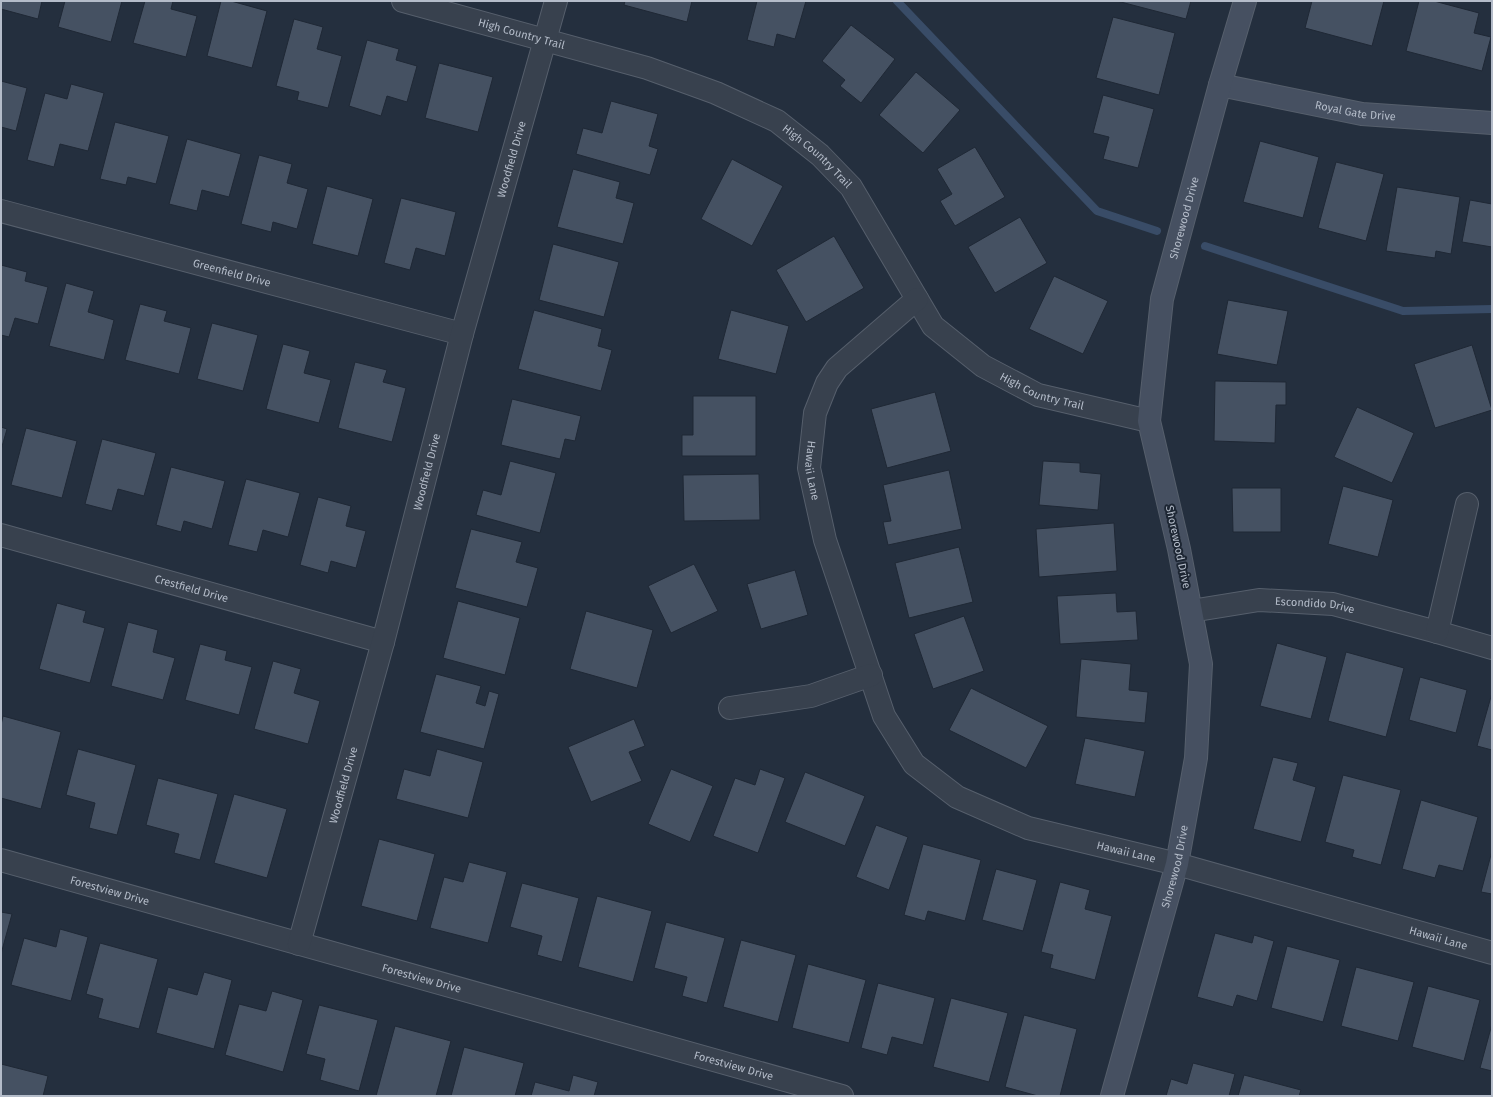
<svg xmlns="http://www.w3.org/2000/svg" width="1493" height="1097" font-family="'Fira Sans',sans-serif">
  <rect width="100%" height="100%" fill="#242f3e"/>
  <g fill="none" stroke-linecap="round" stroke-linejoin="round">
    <g stroke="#394c67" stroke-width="8">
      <path d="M 897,1 L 1097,211 L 1157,231"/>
      <path d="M 1205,246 L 1403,311 L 1492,309"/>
    </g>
  </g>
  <g fill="#455162" stroke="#1f2835">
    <path d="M 1,1 L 42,1 L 38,19 L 1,9 Z"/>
    <path d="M 65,1 L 122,1 L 111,42 L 58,27 Z"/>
    <path d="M 145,1 L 173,1 L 171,9 L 197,16 L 186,57 L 133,43 Z"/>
    <path d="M 221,1 L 231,1 L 267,11 L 252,68 L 207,56 Z"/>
    <path d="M 625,1 L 692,1 L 687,22 L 624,5 Z"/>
    <path d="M 757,1 L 806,1 L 795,39 L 777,34 L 774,47 L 747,40 Z"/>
    <path d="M 1117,1 L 1191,1 L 1186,19 Z"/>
    <path d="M 1312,1 L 1384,1 L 1372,46 L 1305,28 Z"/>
    <path d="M 1419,1 L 1434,1 L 1479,13 L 1474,33 L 1491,37 L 1482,71 L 1406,51 Z"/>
    <path d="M 1113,17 L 1175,33 L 1159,95 L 1096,78 Z"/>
    <path d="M 294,19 L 323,27 L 317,49 L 342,56 L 328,108 L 297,100 L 299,92 L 276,86 Z"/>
    <path d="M 851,25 L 895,59 L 861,103 L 840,86 L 845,80 L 822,61 Z"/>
    <path d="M 367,40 L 399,49 L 396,60 L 417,66 L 407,102 L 387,96 L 381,116 L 349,106 Z"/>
    <path d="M 439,63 L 493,77 L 478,132 L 425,118 Z"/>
    <path d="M 916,72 L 960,110 L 923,153 L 879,115 Z"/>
    <path d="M 1,81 L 27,88 L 16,131 L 1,127 Z"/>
    <path d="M 71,84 L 104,93 L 88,151 L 60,144 L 54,167 L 27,160 L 45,93 L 67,99 Z"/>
    <path d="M 1103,95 L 1154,109 L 1138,168 L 1103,159 L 1109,137 L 1093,133 Z"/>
    <path d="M 611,101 L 658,114 L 649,146 L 658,149 L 650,175 L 576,154 L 583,128 L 602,133 Z"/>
    <path d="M 115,122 L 169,136 L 156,184 L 128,177 L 126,185 L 100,179 Z"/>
    <path d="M 187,139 L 241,154 L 229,197 L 202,190 L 197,211 L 169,204 Z"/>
    <path d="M 1260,141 L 1319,157 L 1303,218 L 1243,202 Z"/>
    <path d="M 975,147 L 1005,197 L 955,226 L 940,201 L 952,194 L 937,169 Z"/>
    <path d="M 259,155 L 292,164 L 287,183 L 308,189 L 297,229 L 273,222 L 271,232 L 241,224 Z"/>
    <path d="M 732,159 L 783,186 L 752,246 L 701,219 Z"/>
    <path d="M 1336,162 L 1384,174 L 1366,241 L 1318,228 Z"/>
    <path d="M 573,169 L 620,182 L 616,198 L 634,203 L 623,244 L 557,227 Z"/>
    <path d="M 327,186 L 373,199 L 358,256 L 312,244 Z"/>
    <path d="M 1397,187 L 1460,197 L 1451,254 L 1436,251 L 1435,258 L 1386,251 Z"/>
    <path d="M 401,198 L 456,212 L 445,256 L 416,248 L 410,270 L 384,263 Z"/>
    <path d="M 1470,200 L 1492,204 L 1492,247 L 1462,242 Z"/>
    <path d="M 1020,217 L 1047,263 L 995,293 L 968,247 Z"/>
    <path d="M 834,236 L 864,288 L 806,322 L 776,270 Z"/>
    <path d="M 553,244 L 619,262 L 604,317 L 539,300 Z"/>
    <path d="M 1,265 L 27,272 L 25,281 L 48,287 L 38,324 L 15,318 L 9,337 L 1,335 Z"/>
    <path d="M 1054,276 L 1108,301 L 1083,354 L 1029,329 Z"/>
    <path d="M 66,283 L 94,291 L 88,312 L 114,320 L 104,360 L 49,346 Z"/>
    <path d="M 1228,300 L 1288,311 L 1277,365 L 1217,354 Z"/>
    <path d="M 140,304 L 167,311 L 164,321 L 191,328 L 179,374 L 125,360 Z"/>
    <path d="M 534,310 L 602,329 L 598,346 L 612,350 L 601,391 L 518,369 Z"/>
    <path d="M 731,310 L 789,326 L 776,374 L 718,359 Z"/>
    <path d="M 212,323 L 258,335 L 243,391 L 197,379 Z"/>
    <path d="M 283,344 L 310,351 L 304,373 L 331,380 L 319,423 L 266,409 Z"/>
    <path d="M 1472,345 L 1492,410 L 1435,428 L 1414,364 Z"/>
    <path d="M 355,362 L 387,370 L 383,382 L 406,388 L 392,442 L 338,428 Z"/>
    <path d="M 1215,381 L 1286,382 L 1286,405 L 1276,405 L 1275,443 L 1214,441 Z"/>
    <path d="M 935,392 L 951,451 L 887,468 L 871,409 Z"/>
    <path d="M 693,396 L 756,396 L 756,456 L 682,456 L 682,435 L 693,435 Z"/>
    <path d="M 512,399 L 581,416 L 575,441 L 565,439 L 560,459 L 501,445 Z"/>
    <path d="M 1357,407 L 1414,433 L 1392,483 L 1334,457 Z"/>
    <path d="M 1,427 L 7,429 L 1,450 Z"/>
    <path d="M 26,428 L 77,441 L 62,498 L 11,485 Z"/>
    <path d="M 102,439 L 156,453 L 144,496 L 118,489 L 112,511 L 85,504 Z"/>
    <path d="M 510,461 L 556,473 L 540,533 L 476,515 L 483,490 L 501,495 Z"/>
    <path d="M 1043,461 L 1080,463 L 1080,472 L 1101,474 L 1098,510 L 1039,505 Z"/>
    <path d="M 171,467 L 225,481 L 212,529 L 184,521 L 181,532 L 156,525 Z"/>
    <path d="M 949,470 L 962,529 L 888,545 L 883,522 L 891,521 L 883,485 Z"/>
    <path d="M 759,474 L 760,520 L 684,521 L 683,475 Z"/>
    <path d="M 246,479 L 300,493 L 288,537 L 263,530 L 257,552 L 228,545 Z"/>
    <path d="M 1343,486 L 1393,500 L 1378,557 L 1328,544 Z"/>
    <path d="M 1232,488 L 1281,488 L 1281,532 L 1233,532 Z"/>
    <path d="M 318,497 L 351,506 L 346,526 L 366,531 L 356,568 L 331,561 L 328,573 L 300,565 Z"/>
    <path d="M 1114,523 L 1117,571 L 1039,577 L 1036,529 Z"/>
    <path d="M 471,529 L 522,542 L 516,562 L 538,568 L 527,607 L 455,588 Z"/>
    <path d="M 959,547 L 973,602 L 909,618 L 895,563 Z"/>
    <path d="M 694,564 L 718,611 L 671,633 L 648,586 Z"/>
    <path d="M 795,570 L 808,615 L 761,629 L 747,584 Z"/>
    <path d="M 1116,593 L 1117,612 L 1136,611 L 1138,640 L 1060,644 L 1057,596 Z"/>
    <path d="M 458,601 L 520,618 L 505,675 L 443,658 Z"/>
    <path d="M 57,603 L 86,611 L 83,622 L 105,628 L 90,683 L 39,669 Z"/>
    <path d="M 586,611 L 653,630 L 637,688 L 570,669 Z"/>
    <path d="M 964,616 L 984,671 L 933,689 L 914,634 Z"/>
    <path d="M 128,622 L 158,630 L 153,652 L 175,658 L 163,700 L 111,686 Z"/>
    <path d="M 1277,643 L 1327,657 L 1311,719 L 1260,706 Z"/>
    <path d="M 200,644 L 227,651 L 225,660 L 252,667 L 239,715 L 185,700 Z"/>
    <path d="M 1346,652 L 1404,668 L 1386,737 L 1328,721 Z"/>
    <path d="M 1081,659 L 1131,664 L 1129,690 L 1148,692 L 1145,723 L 1076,717 Z"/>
    <path d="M 273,661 L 301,669 L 294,693 L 320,701 L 308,744 L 254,729 Z"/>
    <path d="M 436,674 L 481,686 L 476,703 L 485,706 L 489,691 L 499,694 L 484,749 L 420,732 Z"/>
    <path d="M 1420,677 L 1467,690 L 1456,733 L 1409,720 Z"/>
    <path d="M 971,688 L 1048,726 L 1026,768 L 949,730 Z"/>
    <path d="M 1492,693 L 1492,750 L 1477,746 Z"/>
    <path d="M 3,716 L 61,732 L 41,809 L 1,798 L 1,725 Z"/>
    <path d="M 634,719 L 645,746 L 629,752 L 642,781 L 591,802 L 568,747 Z"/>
    <path d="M 1085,738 L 1145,751 L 1135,797 L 1075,784 Z"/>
    <path d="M 78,749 L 136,765 L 117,835 L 89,828 L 95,803 L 66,795 Z"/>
    <path d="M 437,749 L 483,762 L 468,818 L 396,799 L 404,769 L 430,776 Z"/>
    <path d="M 1273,757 L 1298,763 L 1293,780 L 1316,787 L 1301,842 L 1253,829 Z"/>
    <path d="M 671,769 L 713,786 L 690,842 L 648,824 Z"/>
    <path d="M 760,769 L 785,778 L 758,853 L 713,836 L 735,778 L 755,785 Z"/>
    <path d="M 805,772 L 865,796 L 845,846 L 785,822 Z"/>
    <path d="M 1343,775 L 1401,790 L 1381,865 L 1352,857 L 1354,850 L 1325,842 Z"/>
    <path d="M 158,778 L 218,794 L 200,860 L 174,853 L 179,834 L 146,825 Z"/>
    <path d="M 234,794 L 287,809 L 267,878 L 214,863 Z"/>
    <path d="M 1421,800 L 1478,817 L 1463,871 L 1439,865 L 1435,878 L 1402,869 Z"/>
    <path d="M 876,825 L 908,837 L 889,890 L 856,877 Z"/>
    <path d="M 379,839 L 435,854 L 417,921 L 361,906 Z"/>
    <path d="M 923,844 L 981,860 L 965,921 L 928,911 L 925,921 L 904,915 Z"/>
    <path d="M 1492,851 L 1492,894 L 1481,892 Z"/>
    <path d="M 469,862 L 507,872 L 488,943 L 430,928 L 444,877 L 463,882 Z"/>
    <path d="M 996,869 L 1037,880 L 1023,931 L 982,920 Z"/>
    <path d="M 1060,882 L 1090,890 L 1085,909 L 1112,916 L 1095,980 L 1050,968 L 1053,955 L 1041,952 Z"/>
    <path d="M 522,883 L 579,898 L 562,962 L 537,955 L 542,936 L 510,927 Z"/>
    <path d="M 597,896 L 652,911 L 633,982 L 578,967 Z"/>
    <path d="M 1,912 L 12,914 L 1,954 Z"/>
    <path d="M 666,922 L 725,938 L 707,1003 L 682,996 L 687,977 L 654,968 Z"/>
    <path d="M 60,929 L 88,937 L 71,1001 L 11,985 L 24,938 L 56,947 Z"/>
    <path d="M 1215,933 L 1252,943 L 1254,935 L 1274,941 L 1257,1001 L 1237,995 L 1233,1007 L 1197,997 Z"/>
    <path d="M 741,940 L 796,955 L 778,1022 L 723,1007 Z"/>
    <path d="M 100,943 L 158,959 L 139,1029 L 98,1018 L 103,999 L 86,994 Z"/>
    <path d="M 1287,946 L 1340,960 L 1323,1022 L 1271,1008 Z"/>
    <path d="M 808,964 L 866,980 L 849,1043 L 792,1028 Z"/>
    <path d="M 1356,967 L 1414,982 L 1398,1041 L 1341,1026 Z"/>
    <path d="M 204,972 L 232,980 L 214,1049 L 156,1033 L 168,987 L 197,995 Z"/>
    <path d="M 878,983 L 935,998 L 923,1045 L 892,1037 L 887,1055 L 861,1048 Z"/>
    <path d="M 1428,986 L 1480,1000 L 1464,1061 L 1412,1047 Z"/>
    <path d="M 272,991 L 303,1000 L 283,1072 L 225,1055 L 239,1004 L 266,1011 Z"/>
    <path d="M 951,998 L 1008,1013 L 989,1082 L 933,1067 Z"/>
    <path d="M 319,1005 L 378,1020 L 359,1091 L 320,1080 L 325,1059 L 306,1054 Z"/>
    <path d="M 1024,1015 L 1077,1029 L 1060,1096 L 1038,1096 L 1005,1087 Z"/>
    <path d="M 1492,1024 L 1492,1071 L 1480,1068 Z"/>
    <path d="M 395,1026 L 451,1041 L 436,1096 L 376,1096 Z"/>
    <path d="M 464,1047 L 524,1063 L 515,1096 L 451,1096 Z"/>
    <path d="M 1193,1063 L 1235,1074 L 1229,1096 L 1166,1096 L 1171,1079 L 1187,1084 Z"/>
    <path d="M 1,1064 L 48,1076 L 43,1096 L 1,1096 Z"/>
    <path d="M 573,1075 L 598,1082 L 594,1096 L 531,1096 L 535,1082 L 569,1091 Z"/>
    <path d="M 1244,1075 L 1301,1090 L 1299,1096 L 1238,1096 Z"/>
  </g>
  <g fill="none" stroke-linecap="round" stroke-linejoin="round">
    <defs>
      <g id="street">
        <path id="s1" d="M 403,1 L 647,68 L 716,93 L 777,121 L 820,155 L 851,187 L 933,326 L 983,366 L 1038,395 L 1149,421"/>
        <path id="s2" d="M 1,211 L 462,334"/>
        <path id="s3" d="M 917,299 L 837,368 L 827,383 L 815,413 L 809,468 L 825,540 L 884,716 L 914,764 L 957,797 L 1028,828 L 1177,864 L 1492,953"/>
        <path id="s4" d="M 1,535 L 383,642"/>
        <path id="s5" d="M 1191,611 L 1259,600 L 1333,604 L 1437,632 L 1492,648"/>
        <path d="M 1437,632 L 1467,504"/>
        <path d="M 730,708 L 811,696 L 871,675"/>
        <path id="s6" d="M 1,860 L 842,1096"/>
        <path id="s7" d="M 299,944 L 383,642 L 462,334 L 556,1"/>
      </g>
      <g id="secondary">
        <path id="s8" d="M 1220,85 L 1362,114 L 1492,123"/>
        <path id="s9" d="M 1112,1096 L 1177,864 L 1196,758 L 1201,664 L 1179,549 L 1149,421 L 1162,299 L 1220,85 L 1245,1"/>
      </g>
    </defs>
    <use href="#street" stroke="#565f6c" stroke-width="24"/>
    <use href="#secondary" stroke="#565f6c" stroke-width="24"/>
    <use href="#street" stroke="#38414e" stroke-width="22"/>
    <use href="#secondary" stroke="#465061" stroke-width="22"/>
  </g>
  <g text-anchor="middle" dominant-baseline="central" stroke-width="4" stroke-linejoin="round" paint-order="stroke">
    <g font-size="11" fill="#b4bcc9" stroke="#1d2633">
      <text stroke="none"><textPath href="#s1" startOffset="123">High Country Trail</textPath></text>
      <text stroke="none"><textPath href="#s8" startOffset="138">Royal Gate Drive</textPath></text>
      <text stroke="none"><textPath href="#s1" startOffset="447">High Country Trail</textPath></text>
      <text stroke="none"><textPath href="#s7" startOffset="813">Woodfield Drive</textPath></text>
      <text stroke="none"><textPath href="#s9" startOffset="898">Shorewood Drive</textPath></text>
      <text stroke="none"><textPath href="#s2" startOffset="239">Greenfield Drive</textPath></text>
      <text stroke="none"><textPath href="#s1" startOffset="783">High Country Trail</textPath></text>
      <text stroke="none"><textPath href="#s3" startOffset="214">Hawaii Lane</textPath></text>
      <text stroke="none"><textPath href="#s7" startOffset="489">Woodfield Drive</textPath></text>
      <text transform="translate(1178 547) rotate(78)">Shorewood Drive</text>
      <text stroke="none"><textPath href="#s4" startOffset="198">Crestfield Drive</textPath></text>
      <text stroke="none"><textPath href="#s5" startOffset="125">Escondido Drive</textPath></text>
      <text stroke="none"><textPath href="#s7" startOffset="165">Woodfield Drive</textPath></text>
      <text stroke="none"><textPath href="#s3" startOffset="760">Hawaii Lane</textPath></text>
      <text stroke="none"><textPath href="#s9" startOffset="238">Shorewood Drive</textPath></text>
      <text stroke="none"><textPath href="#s6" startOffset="113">Forestview Drive</textPath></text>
      <text stroke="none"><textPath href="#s3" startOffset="1084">Hawaii Lane</textPath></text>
      <text stroke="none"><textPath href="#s6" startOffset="437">Forestview Drive</textPath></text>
      <text stroke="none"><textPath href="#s6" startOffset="761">Forestview Drive</textPath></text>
    </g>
  </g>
  <rect width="1493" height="1097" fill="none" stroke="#b4bcc9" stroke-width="4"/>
</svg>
